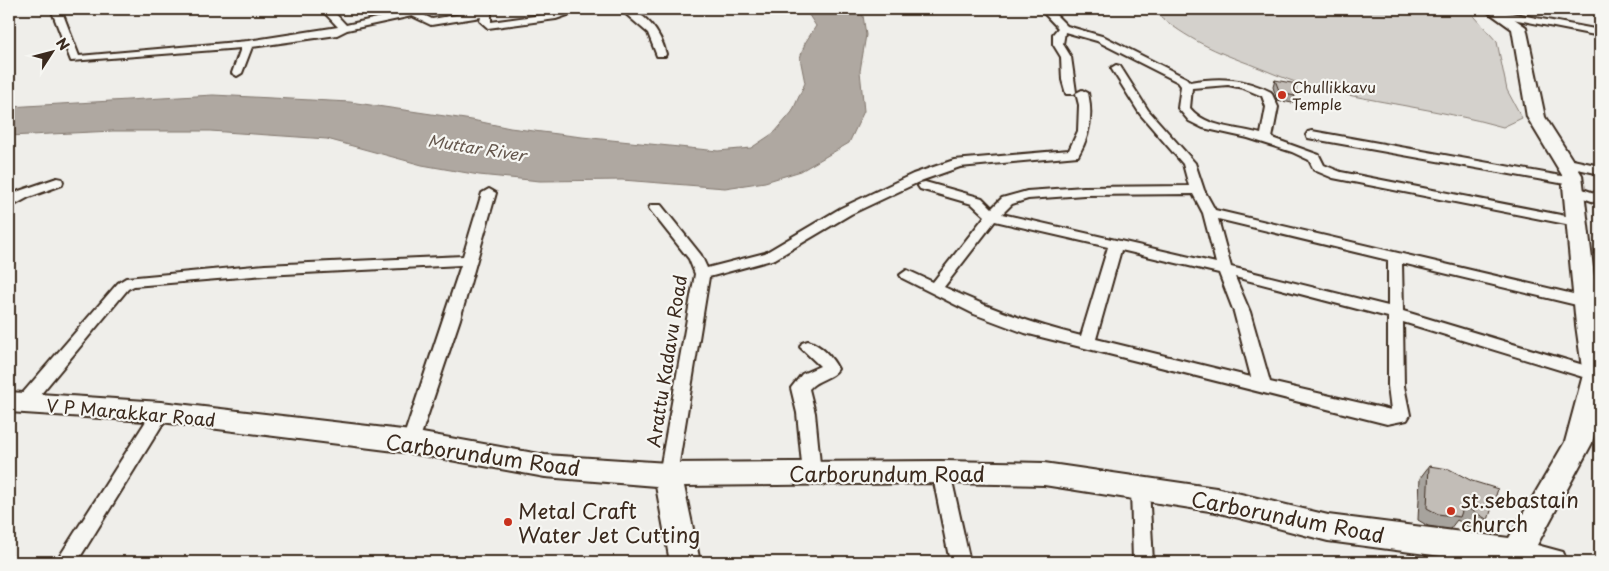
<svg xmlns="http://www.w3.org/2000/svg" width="1609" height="571" font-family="'Playpen Sans',sans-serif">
  <rect width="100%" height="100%" fill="#efeeea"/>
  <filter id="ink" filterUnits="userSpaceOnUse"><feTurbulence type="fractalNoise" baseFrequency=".02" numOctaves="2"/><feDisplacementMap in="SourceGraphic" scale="10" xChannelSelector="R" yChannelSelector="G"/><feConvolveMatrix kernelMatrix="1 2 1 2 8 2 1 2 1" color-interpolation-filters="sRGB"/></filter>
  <g filter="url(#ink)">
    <path fill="#d4d1cc" stroke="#887e75" d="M 1152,9 L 1468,9 L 1497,42 L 1507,90 L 1522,118 L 1503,127 C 1436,108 1367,102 1301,84 C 1283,78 1265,70 1247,63 C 1211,50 1180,35 1152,9 Z"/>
    <path fill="#afa8a1" stroke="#81766d" d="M 805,9 L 862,9 L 866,35 L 860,71 L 864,111 L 849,143 L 801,171 L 765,182 L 725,188 L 622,180 L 540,181 L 479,175 L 422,165 L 327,139 L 210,131 L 113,131 L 9,136 L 9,107 L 213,95 L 350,102 L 472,120 L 510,128 L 582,137 L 718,151 L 751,148 L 775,132 L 792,112 L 805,83 L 800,58 L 805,43 L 816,26 Z"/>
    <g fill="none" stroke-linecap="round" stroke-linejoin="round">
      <defs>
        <g id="street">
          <path d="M 51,9 L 61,9 L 79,56 L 248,41 L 338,27 L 321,9 L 331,9 L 346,25 L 413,10 L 432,19 L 486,10 L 491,13 L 491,22 L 555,13 L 571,9 L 585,9 L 556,19 L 488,28 L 480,21 L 481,17 L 431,25 L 412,16 L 347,30 L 337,35 L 252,47 L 242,73 L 237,76 L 232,73 L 241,48 L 71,61 Z"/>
          <path d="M 620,9 C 644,8 661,33 666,54 L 665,56 L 657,56 L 648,33 Z"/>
          <path d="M 1040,9 L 1050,9 L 1067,26 L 1105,37 L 1186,78 L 1190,82 C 1219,77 1244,78 1271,92 L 1278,107 L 1272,138 L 1319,155 L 1324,165 L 1341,172 L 1576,218 L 1583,222 L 1576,226 L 1333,178 L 1314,170 L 1309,160 L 1292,152 L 1248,138 L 1203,128 L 1189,121 L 1178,108 L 1181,86 L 1178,82 L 1097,41 L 1065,32 L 1063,44 L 1071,57 L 1076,92 L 1074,94 L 1066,94 L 1062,80 L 1061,57 L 1053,44 L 1053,34 L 1058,28 ZM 1228,85 L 1243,88 L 1262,96 L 1266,107 L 1261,134 C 1237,127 1206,128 1190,108 L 1192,88 Z"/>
          <path d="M 1500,11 L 1600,30 L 1600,36 L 1497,16 L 1495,14 Z"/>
          <path d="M 1116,65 L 1120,66 L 1148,110 L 1195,163 L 1204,190 L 1215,210 L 1590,298 L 1593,302 L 1590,306 L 1585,307 L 1402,263 L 1403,311 L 1600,370 L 1600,380 L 1596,381 L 1403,322 L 1404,386 L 1410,415 L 1407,420 L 1387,424 L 1025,333 L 974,314 L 902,278 L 900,275 L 907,270 L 933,282 L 985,216 L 972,204 L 920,189 L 918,186 L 920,183 L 925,182 L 982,198 L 992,208 L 1002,198 L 1027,191 L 1084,187 L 1189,186 L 1183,164 L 1140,114 L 1111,68 ZM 1193,194 L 1203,213 L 1216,263 L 1002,214 L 1012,204 L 1028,199 L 1084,195 ZM 1218,219 L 1388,260 L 1388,306 L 1231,267 ZM 995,221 L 1108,247 L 1081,336 C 1033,324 989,308 944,287 ZM 1121,250 L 1219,273 L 1234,312 L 1251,377 L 1096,339 ZM 1235,277 L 1388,317 L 1388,386 L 1391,410 L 1270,382 L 1250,312 Z"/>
          <path d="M 1082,90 L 1088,93 C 1093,115 1090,136 1078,156 L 960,167 L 923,180 L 851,214 L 775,259 L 709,277 L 677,475 L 675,480 L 668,483 L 661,480 L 659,475 L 695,274 L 689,259 L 651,211 L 649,208 L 651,205 L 661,205 L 701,255 L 707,268 L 765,253 L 841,208 L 913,174 L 954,160 L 1069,150 L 1078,131 L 1079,105 L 1076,93 Z"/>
          <path d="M 1312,131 L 1578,179 L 1579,182 L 1574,186 L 1600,195 L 1600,204 L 1567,192 L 1565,189 L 1571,185 L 1308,138 L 1306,135 L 1308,132 Z"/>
          <path d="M 1564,158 L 1600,166 L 1600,174 L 1560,165 L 1558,162 L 1560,159 Z"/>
          <path d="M 57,178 L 62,179 L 63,182 L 62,185 L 29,197 L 9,208 L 9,198 L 19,191 Z"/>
          <path d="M 489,189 L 496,193 L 460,319 L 417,447 L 411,449 L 405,447 L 402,442 L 461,265 L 265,275 L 134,286 L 128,289 L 30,407 L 24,409 L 18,407 L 15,402 L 118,283 L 126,278 L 265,265 L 463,256 L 482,193 Z"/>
          <path d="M 1582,275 L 1600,281 L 1600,291 L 1577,283 L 1575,280 Z"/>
          <path d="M 808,341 C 821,345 832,357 838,369 C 832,379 817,379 809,389 L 815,413 L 821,474 L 819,479 L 812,482 L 805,479 L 803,474 L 797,413 L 791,388 L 802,374 L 820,366 L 800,347 L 802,343 Z"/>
          <path d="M 161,405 L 167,407 L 170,412 L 77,562 L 56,562 L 155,407 Z"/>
          <path d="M 941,464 L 948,467 L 950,472 L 970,562 L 950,562 L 932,472 L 934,467 Z"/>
          <path d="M 1140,480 L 1147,482 L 1149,488 L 1153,562 L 1133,562 L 1131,488 L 1133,482 Z"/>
        </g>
        <path id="secondary" d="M 1484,9 L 1500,9 L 1526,27 L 1545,117 L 1582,175 L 1600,327 L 1600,408 L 1592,443 L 1537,545 L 1563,552 L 1567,562 L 1486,562 L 1328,541 L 1216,512 L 1044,485 L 941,483 L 684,486 L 700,562 L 670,562 L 656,486 L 545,477 L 411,453 L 161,422 L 9,412 L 9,392 L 161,402 L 411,431 L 545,455 L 668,463 L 941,461 L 1044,463 L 1216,488 L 1328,515 L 1509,538 L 1565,442 L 1583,375 L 1576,325 L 1562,175 L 1527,117 L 1512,29 Z"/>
      </defs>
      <use href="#street" stroke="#3b2a1e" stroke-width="4"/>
      <use href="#secondary" stroke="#3b2a1e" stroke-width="4"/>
      <use href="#street" fill="#f6f6f2" fill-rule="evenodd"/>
      <use href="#secondary" fill="#f6f6f2" fill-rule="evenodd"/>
    </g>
    <g fill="#a7a39d" stroke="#3b2a1e">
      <path d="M 1275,80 L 1295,96 L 1292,103 L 1277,100 L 1273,87 Z"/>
      <path d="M 1429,466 L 1488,520 L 1478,532 L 1457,520 L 1450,529 L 1428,526 L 1418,520 L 1420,478 Z"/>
    </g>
    <g fill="#c2bdb7" stroke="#3b2a1e">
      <path d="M 1275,80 L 1297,84 L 1295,96 L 1280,93 Z"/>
      <path d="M 1429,466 L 1449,469 L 1472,481 L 1498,489 L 1488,520 L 1464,506 L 1460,517 L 1438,514 L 1427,508 Z"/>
    </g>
  </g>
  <g fill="#c8321e" stroke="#f6f6f2" stroke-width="2">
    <circle cx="1282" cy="95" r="5"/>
    <circle cx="1451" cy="511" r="5"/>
    <circle cx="508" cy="522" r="5"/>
  </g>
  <g text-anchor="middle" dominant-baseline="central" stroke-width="4.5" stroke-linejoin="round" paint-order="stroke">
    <g font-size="15" fill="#3b2a1e" stroke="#f6f6f2" text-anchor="start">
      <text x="1292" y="86">Chullikkavu<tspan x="1292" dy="17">Temple</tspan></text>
    </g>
    <g font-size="16" font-style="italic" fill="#64564c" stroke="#f6f6f2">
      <text transform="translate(477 147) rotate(9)">Muttar River</text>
    </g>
    <g font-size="18" fill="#3b2a1e" stroke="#f6f6f2">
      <text transform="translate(666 361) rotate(-81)">Arattu Kadavu Road</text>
      <text transform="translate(131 412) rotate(5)">V P Marakkar Road</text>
    </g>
    <g font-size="21" fill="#3b2a1e" stroke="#f6f6f2">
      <text transform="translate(483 454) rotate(8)">Carborundum Road</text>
      <text x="887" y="473">Carborundum Road</text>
      <text transform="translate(1288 516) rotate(11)">Carborundum Road</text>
    </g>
    <g font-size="21" fill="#3b2a1e" stroke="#f6f6f2" text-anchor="start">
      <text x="1461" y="499">st.sebastain<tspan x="1461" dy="24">church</tspan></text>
      <text x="518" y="510">Metal Craft<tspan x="518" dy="24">Water Jet Cutting</tspan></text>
    </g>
  </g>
  <rect width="1609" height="571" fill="none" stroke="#f6f6f2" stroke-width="30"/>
  <rect x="15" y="15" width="1579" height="541" fill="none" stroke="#3b2a1e" stroke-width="2" filter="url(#ink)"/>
  <g transform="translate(52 52) rotate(54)" stroke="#f6f6f2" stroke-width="4" paint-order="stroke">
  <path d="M0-4L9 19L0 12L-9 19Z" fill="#3b2a1e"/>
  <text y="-8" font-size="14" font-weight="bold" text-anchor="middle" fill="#3b2a1e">N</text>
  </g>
</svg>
